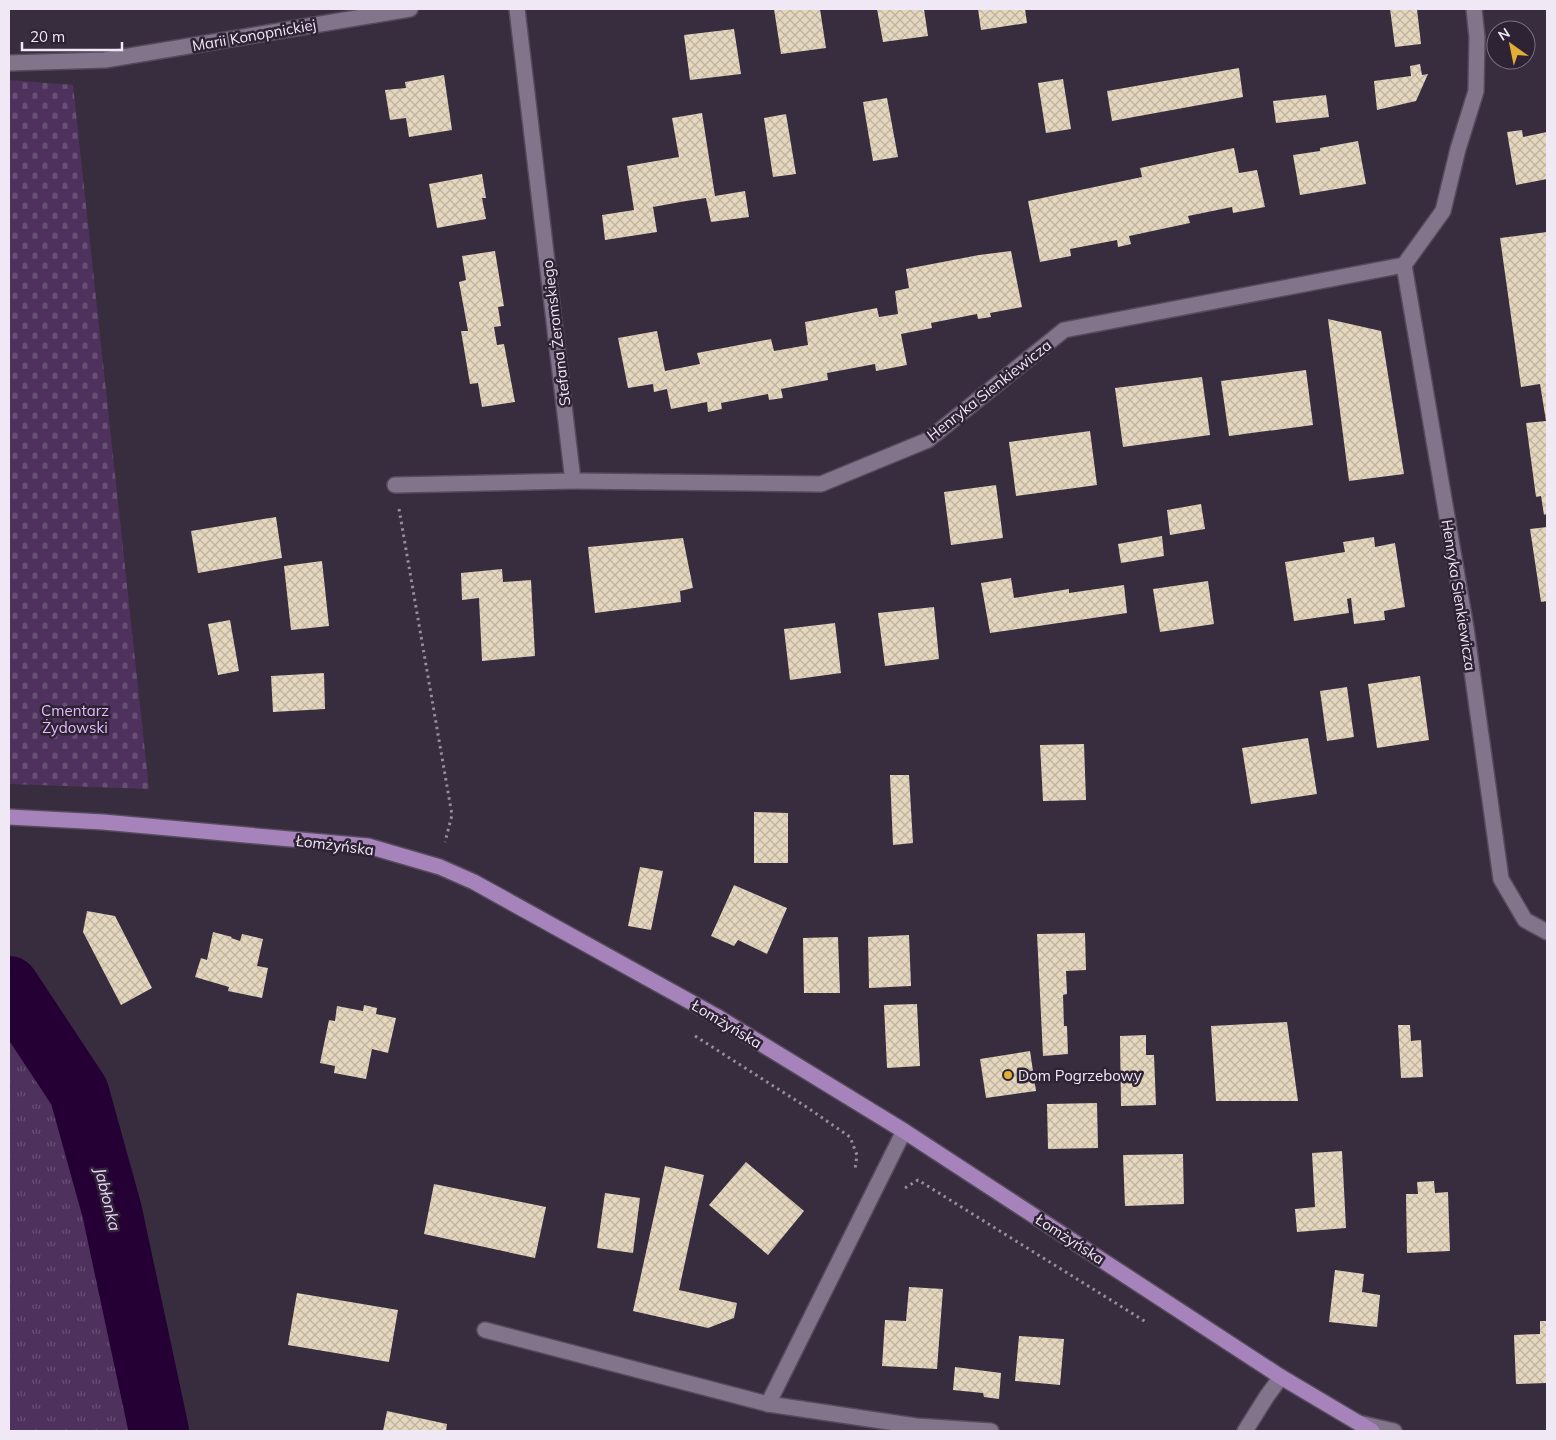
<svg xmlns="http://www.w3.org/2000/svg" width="1556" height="1440" font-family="Mulish,sans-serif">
  <defs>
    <pattern id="grass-tufts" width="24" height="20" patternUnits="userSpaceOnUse" patternTransform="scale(1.25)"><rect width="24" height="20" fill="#4e325d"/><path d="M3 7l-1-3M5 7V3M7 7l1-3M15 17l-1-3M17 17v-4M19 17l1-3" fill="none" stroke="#685075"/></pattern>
    <pattern id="cemetery-stones" width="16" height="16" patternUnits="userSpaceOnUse" patternTransform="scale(1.25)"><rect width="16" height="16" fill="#4e325d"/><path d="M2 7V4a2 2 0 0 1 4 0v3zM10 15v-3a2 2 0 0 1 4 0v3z" fill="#685075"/></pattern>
    <pattern id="building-cross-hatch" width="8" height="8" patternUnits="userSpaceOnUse" patternTransform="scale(1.25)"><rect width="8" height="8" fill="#e5d7bd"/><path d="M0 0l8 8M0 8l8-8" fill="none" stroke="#beb3a0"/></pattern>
  </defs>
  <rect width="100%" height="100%" fill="#382c3f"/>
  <path fill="url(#grass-tufts)" d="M 9,1025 L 41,1072 L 85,1182 L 133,1431 L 9,1431 Z"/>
  <path fill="url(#cemetery-stones)" d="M 9,80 L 73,85 L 149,789 L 9,784 Z"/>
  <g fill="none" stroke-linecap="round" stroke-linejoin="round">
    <path stroke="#250035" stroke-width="60" d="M 9,986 L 79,1092 L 112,1211 L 159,1431"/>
  </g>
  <g fill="url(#building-cross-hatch)">
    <path d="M 774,9 L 820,9 L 826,48 L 781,54 Z"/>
    <path d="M 877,9 L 924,9 L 928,36 L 883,42 Z"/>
    <path d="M 978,9 L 1025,9 L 1027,23 L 981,30 Z"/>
    <path d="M 1390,9 L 1417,9 L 1421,44 L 1395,47 Z"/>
    <path d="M 734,29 L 741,74 L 690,80 L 684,35 Z"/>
    <path d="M 1420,64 L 1422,75 L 1428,74 L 1416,101 L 1377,110 L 1374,81 L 1411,76 L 1410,66 Z"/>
    <path d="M 1239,68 L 1243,97 L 1112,121 L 1107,91 Z"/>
    <path d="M 444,75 L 452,130 L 409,137 L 406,118 L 390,120 L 385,90 L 406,88 L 405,82 Z"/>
    <path d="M 1063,79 L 1071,129 L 1046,133 L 1038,83 Z"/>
    <path d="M 1326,95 L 1329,117 L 1276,123 L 1273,101 Z"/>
    <path d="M 887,98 L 898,157 L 873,161 L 863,102 Z"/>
    <path d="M 702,113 L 715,196 L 745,191 L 749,217 L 711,222 L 706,198 L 686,201 L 653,207 L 657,232 L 605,240 L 602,215 L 634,210 L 627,166 L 679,157 L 672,118 Z"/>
    <path d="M 786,114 L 796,174 L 773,177 L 764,118 Z"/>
    <path d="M 1522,130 L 1523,137 L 1547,132 L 1547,179 L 1516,185 L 1507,132 Z"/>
    <path d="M 1358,141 L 1366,184 L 1300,195 L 1293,155 L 1320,151 L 1320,148 Z"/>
    <path d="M 1234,148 L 1239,173 L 1257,170 L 1265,207 L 1233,213 L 1232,207 L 1188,216 L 1190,223 L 1129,236 L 1131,244 L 1118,247 L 1117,240 L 1070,249 L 1071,256 L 1040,262 L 1028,201 L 1142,177 L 1140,168 Z"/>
    <path d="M 482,174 L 486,198 L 482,198 L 486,219 L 437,228 L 429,184 Z"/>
    <path d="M 1547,232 L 1547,514 L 1544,515 L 1541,496 L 1536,497 L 1526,423 L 1546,421 L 1540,384 L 1521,387 L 1500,238 Z"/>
    <path d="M 495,251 L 504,306 L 498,307 L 501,326 L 494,327 L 497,345 L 504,344 L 515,402 L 482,407 L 478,383 L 470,384 L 461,331 L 468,331 L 459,282 L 466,280 L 462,256 Z"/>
    <path d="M 1011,251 L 1022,307 L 990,313 L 991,317 L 978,319 L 977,314 L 931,323 L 932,328 L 901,334 L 907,365 L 876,371 L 875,364 L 827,373 L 828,380 L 781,389 L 783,398 L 769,400 L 768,394 L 721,403 L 722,409 L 708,412 L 707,402 L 671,409 L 667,389 L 654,392 L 653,384 L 628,388 L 618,338 L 657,331 L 665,371 L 700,364 L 697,353 L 771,339 L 774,351 L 808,345 L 805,322 L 877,308 L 879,317 L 898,314 L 895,291 L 909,288 L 906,269 L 979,255 Z"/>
    <path d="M 1328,319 L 1381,331 L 1404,474 L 1349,481 Z"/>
    <path d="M 1306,370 L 1313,425 L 1229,436 L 1221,381 Z"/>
    <path d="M 1202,377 L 1210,435 L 1123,447 L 1115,388 Z"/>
    <path d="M 1090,431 L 1097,485 L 1016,496 L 1009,442 Z"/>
    <path d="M 996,485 L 1003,538 L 951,545 L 944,492 Z"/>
    <path d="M 1201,504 L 1205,529 L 1170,535 L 1167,510 Z"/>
    <path d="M 276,517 L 282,558 L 198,573 L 191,531 Z"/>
    <path d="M 1547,527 L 1547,601 L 1541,602 L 1530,529 Z"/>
    <path d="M 1162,536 L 1164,556 L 1121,563 L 1118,544 Z"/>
    <path d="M 1374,537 L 1375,547 L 1395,543 L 1405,607 L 1384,611 L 1385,620 L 1354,624 L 1351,598 L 1347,599 L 1349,613 L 1294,621 L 1285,562 L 1345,552 L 1343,542 Z"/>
    <path d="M 683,538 L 693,588 L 680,591 L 681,602 L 595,613 L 588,547 Z"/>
    <path d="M 322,561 L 329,626 L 291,630 L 284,566 Z"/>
    <path d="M 502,569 L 503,582 L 531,580 L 535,656 L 482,661 L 479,598 L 462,600 L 461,573 Z"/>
    <path d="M 1011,578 L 1014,598 L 1069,589 L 1069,593 L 1124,585 L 1127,613 L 990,633 L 981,583 Z"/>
    <path d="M 1208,581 L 1214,624 L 1160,632 L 1153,589 Z"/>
    <path d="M 934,607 L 939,659 L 885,666 L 878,613 Z"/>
    <path d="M 230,620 L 239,671 L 218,675 L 208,624 Z"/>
    <path d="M 835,623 L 841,673 L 790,680 L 784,629 Z"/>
    <path d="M 324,673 L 325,709 L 273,712 L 271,676 Z"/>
    <path d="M 1420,676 L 1429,740 L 1377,748 L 1368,684 Z"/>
    <path d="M 1347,687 L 1354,737 L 1327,741 L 1320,691 Z"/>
    <path d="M 1308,738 L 1317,794 L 1251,804 L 1242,748 Z"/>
    <path d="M 1084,744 L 1086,800 L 1043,801 L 1040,745 Z"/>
    <path d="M 890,775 L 909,775 L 913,843 L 893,845 Z"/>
    <path d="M 754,812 L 788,813 L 788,863 L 754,863 Z"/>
    <path d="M 640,867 L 663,871 L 651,930 L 628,926 Z"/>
    <path d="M 734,885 L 787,908 L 767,954 L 738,940 L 734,946 L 711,936 Z"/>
    <path d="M 87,911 L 115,916 L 152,988 L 121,1005 L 83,932 Z"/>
    <path d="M 213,932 L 232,937 L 231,938 L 240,941 L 242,934 L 263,939 L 257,966 L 268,968 L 262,998 L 228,991 L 229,987 L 195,977 L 201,958 L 207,960 Z"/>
    <path d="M 1085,933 L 1086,970 L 1066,971 L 1067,994 L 1063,995 L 1064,1026 L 1067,1026 L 1068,1054 L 1043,1056 L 1037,934 Z"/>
    <path d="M 909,935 L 911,986 L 869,988 L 868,937 Z"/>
    <path d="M 838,937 L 840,993 L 804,993 L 803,938 Z"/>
    <path d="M 917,1004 L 920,1066 L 887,1068 L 884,1005 Z"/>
    <path d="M 364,1005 L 377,1008 L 376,1014 L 396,1018 L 388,1053 L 372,1049 L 366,1079 L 334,1073 L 335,1066 L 320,1063 L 329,1020 L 335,1021 L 337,1006 L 363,1011 Z"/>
    <path d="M 1287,1022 L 1298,1101 L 1216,1101 L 1211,1026 Z"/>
    <path d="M 1398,1025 L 1410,1025 L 1411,1041 L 1421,1040 L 1423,1077 L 1401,1078 Z"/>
    <path d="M 1146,1035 L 1146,1055 L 1154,1055 L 1156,1105 L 1121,1106 L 1120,1036 Z"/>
    <path d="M 1030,1051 L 1036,1091 L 986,1098 L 980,1059 Z"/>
    <path d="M 1097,1103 L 1098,1148 L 1048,1149 L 1047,1104 Z"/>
    <path d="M 1342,1151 L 1346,1228 L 1297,1232 L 1295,1209 L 1315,1207 L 1312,1153 Z"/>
    <path d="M 1183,1154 L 1184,1204 L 1125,1206 L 1123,1155 Z"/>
    <path d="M 746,1162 L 804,1211 L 768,1255 L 709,1205 Z"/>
    <path d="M 665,1166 L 704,1175 L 679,1290 L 737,1303 L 734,1318 L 708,1328 L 633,1311 Z"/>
    <path d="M 1434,1181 L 1435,1193 L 1448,1192 L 1450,1251 L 1407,1253 L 1406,1194 L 1418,1194 L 1417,1182 Z"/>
    <path d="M 434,1184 L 546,1207 L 535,1258 L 424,1234 Z"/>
    <path d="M 605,1193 L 640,1198 L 633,1253 L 597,1248 Z"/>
    <path d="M 1335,1270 L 1364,1274 L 1362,1292 L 1380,1295 L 1377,1327 L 1329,1322 Z"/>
    <path d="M 909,1287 L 943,1289 L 937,1369 L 882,1366 L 885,1320 L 906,1321 Z"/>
    <path d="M 297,1293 L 398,1310 L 389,1362 L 288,1345 Z"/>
    <path d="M 1540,1321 L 1547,1321 L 1547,1383 L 1516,1384 L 1514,1335 L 1540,1334 Z"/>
    <path d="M 1019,1336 L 1064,1339 L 1060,1385 L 1015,1381 Z"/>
    <path d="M 955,1367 L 1001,1373 L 999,1399 L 984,1397 L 983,1393 L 953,1390 Z"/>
    <path d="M 387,1411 L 447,1424 L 446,1431 L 383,1431 Z"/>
  </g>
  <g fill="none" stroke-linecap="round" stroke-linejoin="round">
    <defs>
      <g id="minor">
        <path d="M 1474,9 L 1477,37 L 1476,91 L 1458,149 L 1443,211 L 1404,265 L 1466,628 L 1501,879 L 1525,920 L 1547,932"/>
        <path d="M 9,63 L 105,60 L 410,9"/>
        <path d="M 573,481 L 821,484 L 928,440 L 1064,330 L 1404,265"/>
        <path d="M 395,485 L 573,481 L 517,9"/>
        <path d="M 485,1330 L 768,1404 L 916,1426 L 991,1431"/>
        <path d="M 768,1404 L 904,1131"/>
        <path d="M 1359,1423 L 1394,1431"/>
        <path d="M 1245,1431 L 1267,1396 L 1281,1377"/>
      </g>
      <path id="major" d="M 9,817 L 103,822 L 368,846 L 440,867 L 474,882 L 716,1016 L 904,1131 L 1281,1377 L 1372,1431"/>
    </defs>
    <use href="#minor" stroke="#554b5c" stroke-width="18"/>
    <use href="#major" stroke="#554b5c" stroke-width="18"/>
    <g stroke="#968c9c" stroke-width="3" stroke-dasharray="2.5 4" stroke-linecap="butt">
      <path d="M 399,509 L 452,815 L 445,842"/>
      <path d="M 695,1036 L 808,1108 L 850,1137 L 857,1155 L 855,1169"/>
      <path d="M 905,1188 L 918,1180 L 1146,1322"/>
    </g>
    <use href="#minor" stroke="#82748a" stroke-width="15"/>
    <use href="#major" stroke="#a683ba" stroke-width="15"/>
  </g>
  <circle fill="#e4ae35" stroke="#2e2235" stroke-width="2" cx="1008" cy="1075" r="5"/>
  <g text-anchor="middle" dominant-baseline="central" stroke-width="5" stroke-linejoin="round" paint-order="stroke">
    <g font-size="15" fill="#f0e8f5" stroke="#2e2235">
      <text transform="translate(254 35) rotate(-10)">Marii Konopnickiej</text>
      <text transform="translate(556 333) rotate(-97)">Stefana Żeromskiego</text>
      <text transform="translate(989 390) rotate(-38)">Henryka Sienkiewicza</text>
      <text transform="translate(1459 595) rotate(81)">Henryka Sienkiewicza</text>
      <text transform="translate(335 845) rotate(7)">Łomżyńska</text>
      <text transform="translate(727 1024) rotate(31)">Łomżyńska</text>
      <text transform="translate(1070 1239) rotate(33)">Łomżyńska</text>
    </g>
    <g font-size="15" fill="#e2bbf8" stroke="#2e2235">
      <text x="75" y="710">Cmentarz<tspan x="75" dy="17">Żydowski</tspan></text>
    </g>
    <g font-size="15" fill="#f0e8f5" stroke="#2e2235" text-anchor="start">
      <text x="1018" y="1075">Dom Pogrzebowy</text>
    </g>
    <g font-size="16" font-style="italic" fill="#ead0f9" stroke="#2e2235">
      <text transform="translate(108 1199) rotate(76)">Jabłonka</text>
    </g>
  </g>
  <rect width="1556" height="1440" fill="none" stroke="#f0e8f5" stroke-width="20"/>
  <g transform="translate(1511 45) rotate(327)"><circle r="24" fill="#2e2235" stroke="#7c7182"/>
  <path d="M0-4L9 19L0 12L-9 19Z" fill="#e4ae35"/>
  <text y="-8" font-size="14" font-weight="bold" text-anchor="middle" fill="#f0e8f5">N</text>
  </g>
  <path d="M22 42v8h100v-8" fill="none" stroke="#f0e8f5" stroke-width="2.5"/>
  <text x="30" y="42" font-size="15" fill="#f0e8f5" stroke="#2e2235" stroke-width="4" paint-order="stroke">20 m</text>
</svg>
